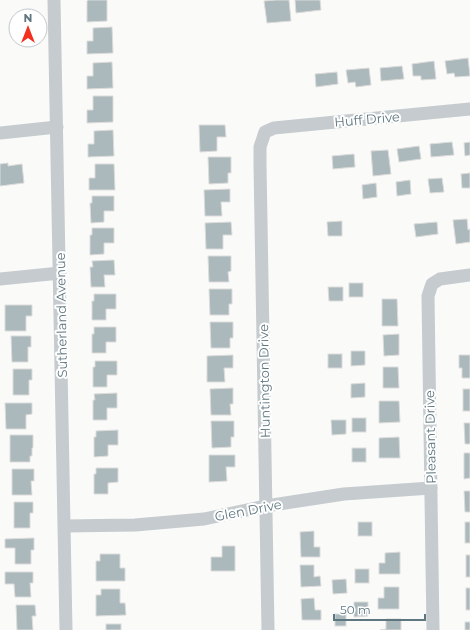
<svg xmlns="http://www.w3.org/2000/svg" width="470" height="630" font-family="Montserrat,sans-serif">
  <rect width="100%" height="100%" fill="#fafaf8"/>
  <g fill="#abb8bc" stroke="#dcdcda">
    <path d="M 88,0 L 107,0 L 107,21 L 87,22 L 87,1 Z"/>
    <path d="M 276,0 L 289,0 L 291,21 L 267,23 L 264,1 Z"/>
    <path d="M 295,0 L 320,0 L 321,10 L 296,13 Z"/>
    <path d="M 112,27 L 113,53 L 87,54 L 87,41 L 93,41 L 93,28 Z"/>
    <path d="M 468,58 L 470,76 L 455,77 L 454,73 L 447,74 L 445,61 Z"/>
    <path d="M 434,61 L 436,79 L 421,80 L 421,76 L 413,76 L 412,64 Z"/>
    <path d="M 112,62 L 113,88 L 87,89 L 87,76 L 93,76 L 93,63 Z"/>
    <path d="M 402,66 L 404,79 L 381,81 L 380,68 Z"/>
    <path d="M 369,68 L 371,85 L 356,87 L 355,82 L 348,83 L 346,70 Z"/>
    <path d="M 337,72 L 338,84 L 316,87 L 315,74 Z"/>
    <path d="M 93,96 L 113,96 L 113,122 L 87,123 L 87,110 L 93,110 Z"/>
    <path d="M 199,125 L 225,125 L 226,137 L 217,137 L 217,151 L 200,152 Z"/>
    <path d="M 113,130 L 114,156 L 88,157 L 88,144 L 94,144 L 94,131 Z"/>
    <path d="M 452,142 L 454,155 L 431,157 L 430,144 Z"/>
    <path d="M 470,142 L 470,155 L 465,156 L 464,143 Z"/>
    <path d="M 419,146 L 421,159 L 399,162 L 397,149 Z"/>
    <path d="M 388,150 L 391,174 L 373,176 L 371,151 Z"/>
    <path d="M 354,154 L 355,167 L 333,169 L 332,156 Z"/>
    <path d="M 208,157 L 231,157 L 231,173 L 228,173 L 228,183 L 209,184 Z"/>
    <path d="M 8,163 L 8,166 L 22,164 L 24,183 L 0,186 L 0,164 Z"/>
    <path d="M 95,164 L 114,164 L 115,190 L 89,190 L 89,178 L 95,178 Z"/>
    <path d="M 470,173 L 470,188 L 462,188 L 461,174 Z"/>
    <path d="M 442,178 L 444,192 L 430,193 L 428,179 Z"/>
    <path d="M 410,180 L 411,194 L 397,196 L 396,182 Z"/>
    <path d="M 376,183 L 377,197 L 363,199 L 362,185 Z"/>
    <path d="M 230,189 L 230,202 L 221,202 L 222,216 L 205,216 L 204,190 Z"/>
    <path d="M 92,196 L 114,196 L 114,211 L 104,211 L 104,222 L 91,223 L 90,203 L 92,203 Z"/>
    <path d="M 467,219 L 468,230 L 470,229 L 470,242 L 456,244 L 453,220 Z"/>
    <path d="M 342,221 L 342,236 L 328,236 L 327,222 Z"/>
    <path d="M 231,222 L 232,235 L 223,235 L 223,249 L 206,249 L 205,223 Z"/>
    <path d="M 437,222 L 438,234 L 416,237 L 414,224 Z"/>
    <path d="M 92,228 L 114,228 L 114,243 L 104,243 L 104,254 L 90,255 L 90,235 L 92,235 Z"/>
    <path d="M 208,256 L 231,256 L 231,271 L 228,272 L 229,282 L 209,282 Z"/>
    <path d="M 114,260 L 115,275 L 104,275 L 105,287 L 91,287 L 90,267 L 93,267 L 92,261 Z"/>
    <rect x="349" y="283" width="14" height="14"/>
    <path d="M 328,287 L 343,287 L 343,301 L 329,301 Z"/>
    <path d="M 209,289 L 232,289 L 232,304 L 229,304 L 229,315 L 210,315 Z"/>
    <path d="M 94,294 L 116,294 L 116,309 L 106,309 L 106,320 L 92,320 L 92,301 L 94,301 Z"/>
    <path d="M 382,299 L 397,299 L 398,326 L 382,326 Z"/>
    <path d="M 5,305 L 32,305 L 32,316 L 26,316 L 26,331 L 5,331 Z"/>
    <path d="M 210,322 L 233,322 L 233,338 L 230,338 L 230,348 L 211,348 Z"/>
    <path d="M 94,327 L 116,327 L 116,342 L 106,342 L 106,353 L 92,353 L 92,334 L 94,334 Z"/>
    <path d="M 399,334 L 399,355 L 384,356 L 383,335 Z"/>
    <path d="M 11,336 L 31,336 L 31,347 L 28,347 L 28,362 L 12,362 Z"/>
    <path d="M 351,351 L 365,351 L 365,365 L 351,366 Z"/>
    <rect x="328" y="354" width="14" height="14"/>
    <path d="M 233,355 L 233,368 L 224,368 L 225,382 L 207,382 L 207,356 Z"/>
    <path d="M 459,355 L 470,355 L 470,378 L 462,378 L 462,368 L 459,368 Z"/>
    <path d="M 95,361 L 117,361 L 117,375 L 107,375 L 107,387 L 93,387 L 93,367 L 95,367 Z"/>
    <path d="M 383,367 L 398,367 L 399,388 L 383,388 Z"/>
    <path d="M 13,369 L 32,369 L 32,380 L 29,380 L 29,395 L 13,395 Z"/>
    <path d="M 365,383 L 365,397 L 351,398 L 351,384 Z"/>
    <path d="M 233,388 L 233,404 L 230,404 L 231,415 L 211,415 L 210,389 Z"/>
    <rect x="463" y="389" width="7" height="22"/>
    <path d="M 117,393 L 117,408 L 107,408 L 107,420 L 93,420 L 93,400 L 95,400 L 94,394 Z"/>
    <path d="M 379,401 L 399,401 L 400,422 L 379,423 Z"/>
    <path d="M 5,403 L 32,403 L 32,414 L 26,415 L 26,429 L 6,429 Z"/>
    <rect x="352" y="418" width="14" height="14"/>
    <path d="M 331,420 L 346,420 L 346,434 L 332,435 Z"/>
    <path d="M 211,421 L 234,421 L 234,437 L 231,437 L 231,447 L 212,448 Z"/>
    <path d="M 464,423 L 470,423 L 470,444 L 465,444 Z"/>
    <path d="M 118,430 L 118,445 L 108,445 L 108,456 L 94,457 L 94,437 L 96,437 L 96,431 Z"/>
    <path d="M 10,435 L 33,435 L 33,448 L 32,448 L 32,456 L 30,456 L 30,462 L 10,462 Z"/>
    <path d="M 399,437 L 400,458 L 379,458 L 379,438 Z"/>
    <rect x="352" y="448" width="14" height="14"/>
    <path d="M 464,453 L 470,453 L 470,478 L 464,479 Z"/>
    <path d="M 209,455 L 235,455 L 235,467 L 226,467 L 227,481 L 209,482 Z"/>
    <path d="M 96,468 L 118,468 L 118,482 L 108,483 L 108,494 L 94,494 L 94,474 L 96,474 Z"/>
    <path d="M 12,469 L 34,469 L 34,481 L 31,481 L 32,495 L 12,495 Z"/>
    <path d="M 464,491 L 470,491 L 470,512 L 465,512 Z"/>
    <path d="M 14,502 L 33,502 L 33,513 L 30,513 L 30,528 L 14,528 Z"/>
    <rect x="358" y="522" width="14" height="14"/>
    <rect x="465" y="522" width="5" height="21"/>
    <path d="M 314,531 L 314,547 L 320,547 L 320,557 L 301,557 L 300,532 Z"/>
    <path d="M 34,538 L 34,550 L 31,550 L 31,564 L 15,564 L 15,548 L 5,548 L 5,539 Z"/>
    <path d="M 222,546 L 235,546 L 235,571 L 211,571 L 211,557 L 222,557 Z"/>
    <path d="M 400,552 L 400,574 L 379,574 L 379,563 L 385,563 L 385,553 Z"/>
    <path d="M 100,554 L 120,554 L 120,568 L 125,568 L 125,581 L 96,581 L 96,561 L 100,561 Z"/>
    <rect x="466" y="555" width="4" height="22"/>
    <path d="M 300,565 L 314,565 L 314,577 L 320,576 L 321,586 L 301,587 Z"/>
    <rect x="355" y="569" width="14" height="14"/>
    <path d="M 5,572 L 33,572 L 33,583 L 30,583 L 31,597 L 15,597 L 14,584 L 5,584 Z"/>
    <path d="M 346,579 L 347,593 L 333,594 L 332,580 Z"/>
    <path d="M 384,587 L 399,587 L 399,609 L 378,609 L 378,598 L 384,598 Z"/>
    <rect x="466" y="588" width="4" height="22"/>
    <path d="M 101,589 L 120,589 L 120,603 L 125,603 L 126,615 L 96,616 L 96,595 L 101,595 Z"/>
    <path d="M 314,598 L 315,610 L 321,610 L 321,620 L 302,620 L 301,599 Z"/>
    <path d="M 354,602 L 368,602 L 368,616 L 354,617 Z"/>
    <path d="M 16,605 L 35,605 L 36,616 L 32,616 L 33,630 L 17,630 Z"/>
    <rect x="335" y="614" width="11" height="12"/>
    <path d="M 386,619 L 401,619 L 401,630 L 380,630 L 386,629 Z"/>
    <rect x="465" y="622" width="5" height="8"/>
    <rect x="106" y="624" width="15" height="6"/>
  </g>
  <g fill="none" stroke-linecap="round" stroke-linejoin="round">
    <g stroke="#c5cbce" stroke-width="13">
      <path d="M 54,0 L 66,630"/>
      <path d="M 0,133 L 57,127"/>
      <path d="M 0,279 L 60,273"/>
      <path d="M 65,526 L 135,525 L 204,519 L 266,506 L 344,494 L 431,488"/>
      <path d="M 268,630 L 260,164 L 260,147 L 265,132 L 274,128 L 470,109"/>
      <path d="M 433,630 L 428,296 L 432,284 L 440,279 L 470,275"/>
    </g>
  </g>
  <g text-anchor="middle" dominant-baseline="central" stroke-width="4" stroke-linejoin="round" paint-order="stroke">
    <g font-size="13" fill="#5e767f" stroke="#fff">
      <text transform="translate(367 119) rotate(-5)">Huff Drive</text>
      <text transform="translate(61 315) rotate(-91)">Sutherland Avenue</text>
      <text transform="translate(264 381) rotate(-91)">Huntington Drive</text>
      <text transform="translate(430 437) rotate(-91)">Pleasant Drive</text>
      <text transform="translate(248 510) rotate(-11)">Glen Drive</text>
    </g>
  </g>
  <g transform="translate(28 28)"><circle r="19" fill="#ffffff" stroke="#bfc8cc"/>
  <path d="M0-3L7 15L0 10L-7 15Z" fill="#f32f1f"/>
  <text y="-6" font-size="11" font-weight="bold" text-anchor="middle" fill="#5e767f">N</text>
  </g>
  <path d="M334 614v6h91v-6" fill="none" stroke="#5e767f" stroke-width="2"/>
  <text x="340" y="614" font-size="12" fill="#5e767f" stroke="#ffffff" stroke-width="3" paint-order="stroke">50 m</text>
</svg>
